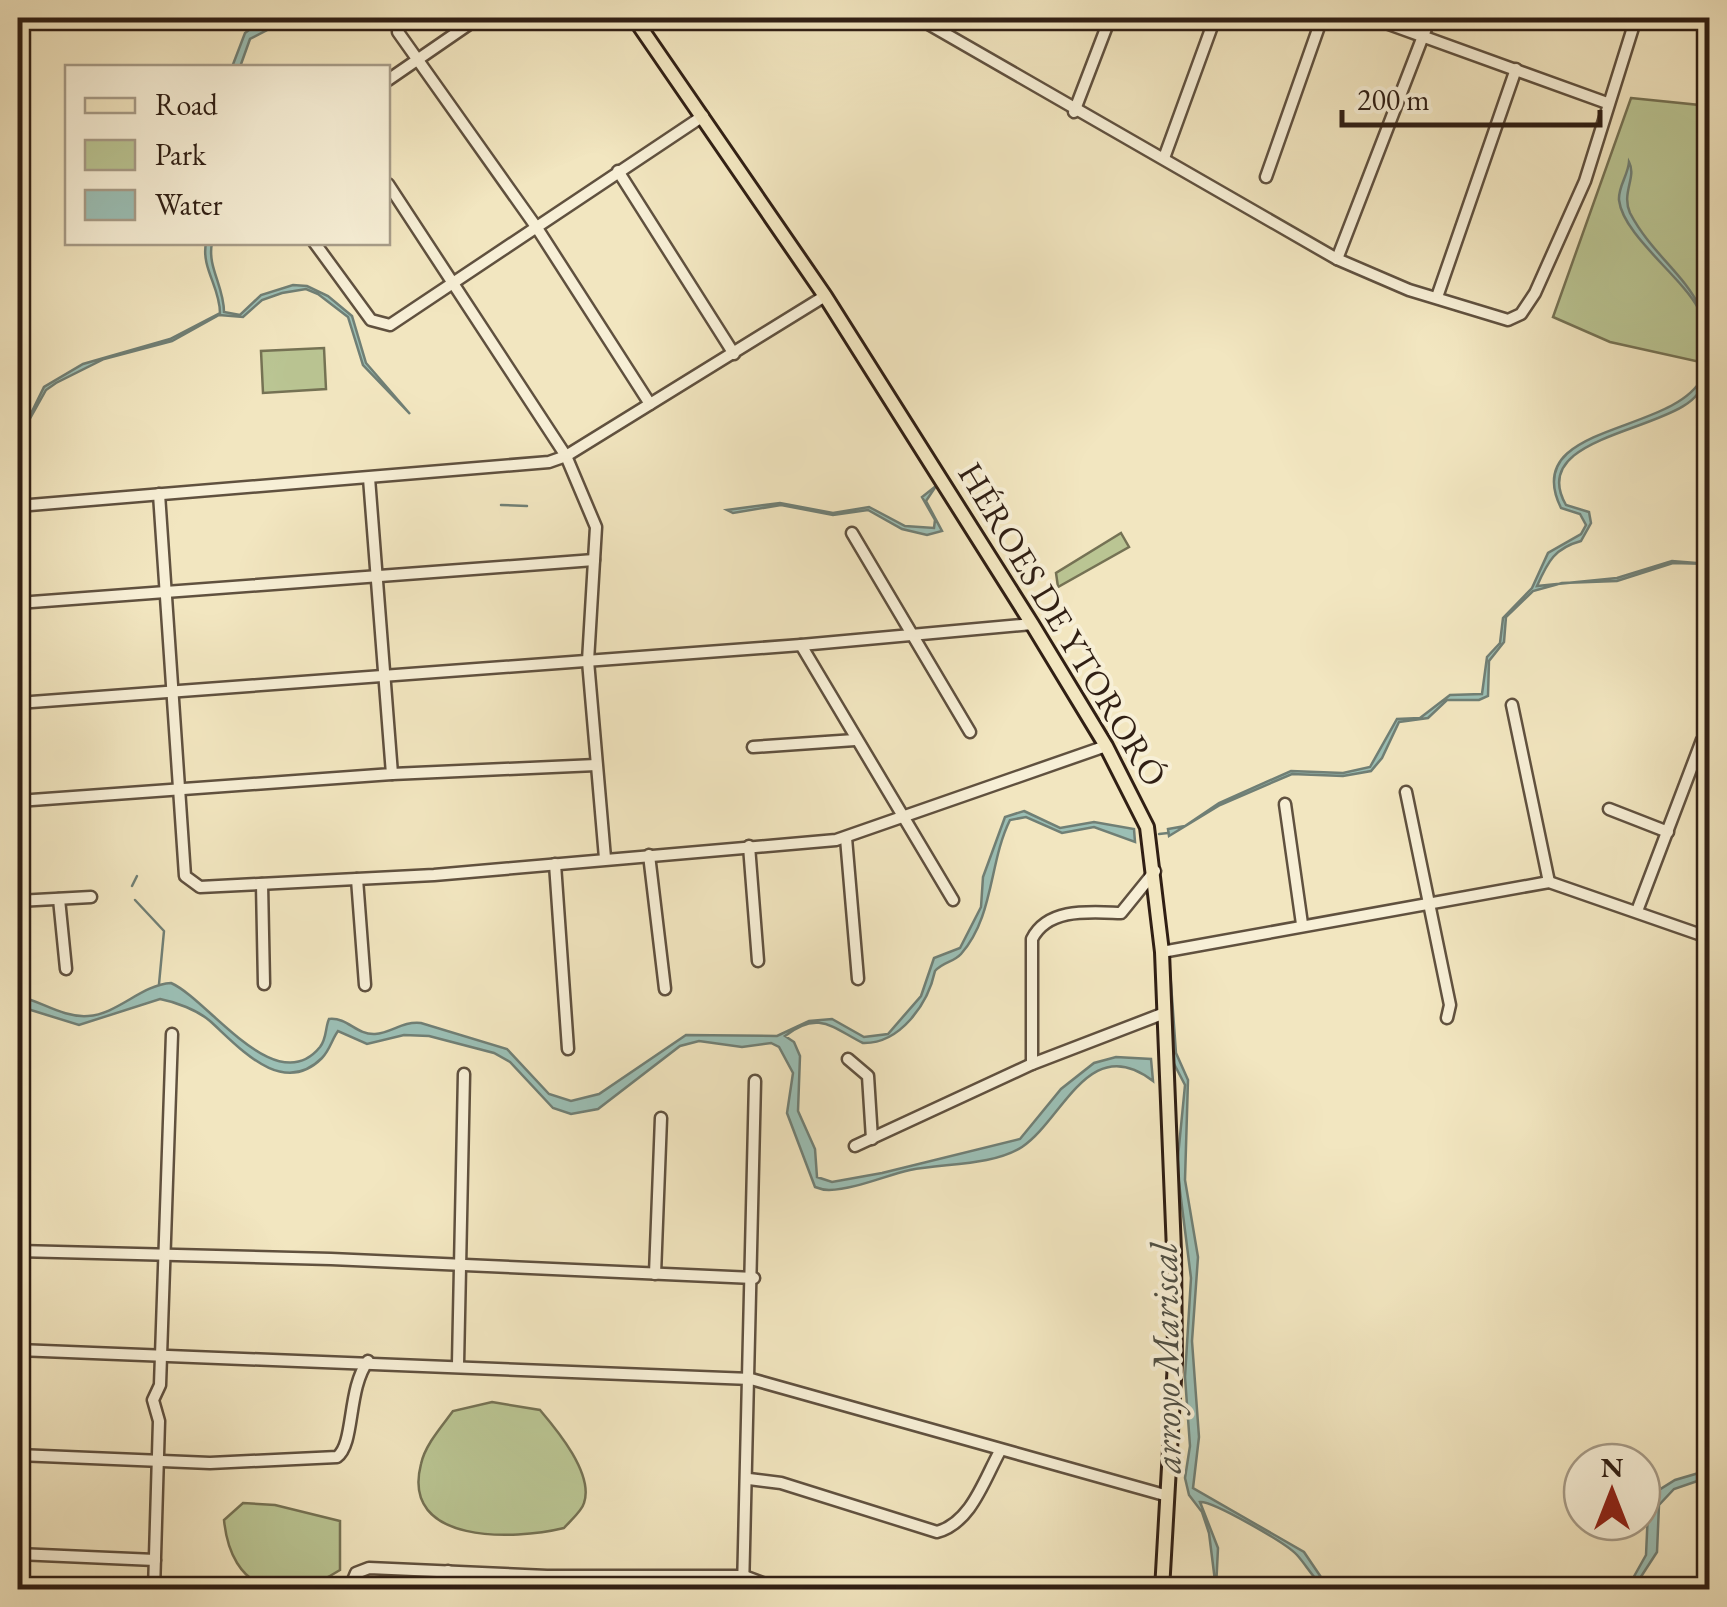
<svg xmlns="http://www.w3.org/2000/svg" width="1727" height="1607" font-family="'EB Garamond',serif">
  <rect width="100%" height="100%" fill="#f2e6c0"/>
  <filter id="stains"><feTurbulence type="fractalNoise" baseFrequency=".002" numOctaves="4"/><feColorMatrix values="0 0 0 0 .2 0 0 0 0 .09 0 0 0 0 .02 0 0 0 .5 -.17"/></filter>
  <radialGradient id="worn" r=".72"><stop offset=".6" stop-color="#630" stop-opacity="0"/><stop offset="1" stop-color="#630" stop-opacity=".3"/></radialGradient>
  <g fill="#bac593" stroke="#757254" stroke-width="2.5">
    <path d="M 1631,98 L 1709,106 L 1709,364 L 1610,342 L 1553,317 Z"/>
    <path d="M 324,348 L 326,389 L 263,393 L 261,351 Z"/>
    <path d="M 1121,533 L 1129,547 L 1058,587 L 1056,573 Z"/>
    <path d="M 492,1402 L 540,1410 C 557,1430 594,1474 584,1503 C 582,1511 570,1521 564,1528 C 515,1540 400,1545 421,1464 C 425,1445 442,1426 453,1411 Z"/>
    <path d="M 243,1503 L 275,1505 L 340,1521 L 340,1570 C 283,1607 231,1591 224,1520 Z"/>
  </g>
  <g fill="#9bbfb5" stroke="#707f75" stroke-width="2.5">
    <path d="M 265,18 L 276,18 L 269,29 L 250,39 L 240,67 L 232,67 L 245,33 Z"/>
    <path d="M 1629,162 C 1637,177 1621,193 1630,213 C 1661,272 1719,290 1707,368 C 1700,355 1708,328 1698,308 C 1681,276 1623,235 1619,200 C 1618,187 1628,175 1629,162 Z"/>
    <path d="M 206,243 L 212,243 C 207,267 224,286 224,312 L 240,315 L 261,295 L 293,285 L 307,286 L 328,296 L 352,316 L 366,363 L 410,414 L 363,365 L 348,317 L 318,294 L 306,289 L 282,293 L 262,300 L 243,317 L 219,315 L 172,341 L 104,359 L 56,383 L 46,390 L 18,440 L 44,387 L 83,364 L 170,339 L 220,313 C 220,287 201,268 206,243 Z"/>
    <path d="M 1702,378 C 1708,432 1521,427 1566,505 L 1589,512 L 1591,523 L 1581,541 C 1555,548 1548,561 1537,586 L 1617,578 L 1672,561 L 1709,564 L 1673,563 L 1617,581 L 1562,583 L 1533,591 L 1506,617 L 1504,642 L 1489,661 L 1488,696 L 1479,700 L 1447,700 L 1428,718 L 1399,722 L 1382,758 L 1371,771 L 1343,776 L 1292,774 L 1220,805 L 1169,836 L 1168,829 L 1185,826 L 1219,803 L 1291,771 L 1343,773 L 1370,767 L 1397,719 L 1420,718 L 1450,695 L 1482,694 L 1487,657 L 1500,643 L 1503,618 L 1532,588 L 1548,553 L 1581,534 L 1586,525 L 1580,514 L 1561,508 C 1519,423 1673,435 1702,378 Z"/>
    <path d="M 936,486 L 926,501 L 942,531 L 927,535 L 902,529 L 868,510 L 833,515 L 781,505 L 733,513 L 727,510 L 780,503 L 833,513 L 869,507 L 905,526 L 934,528 L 935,520 L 922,497 Z"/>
    <path d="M 1024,811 L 1060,828 L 1094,822 L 1134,829 L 1135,842 L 1094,827 L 1062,833 L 1026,817 L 1010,820 C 989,862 994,917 961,954 C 954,962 943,962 935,971 C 928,1004 900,1044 863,1043 C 834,1029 819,1009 785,1036 L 794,1042 L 800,1056 L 798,1111 L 815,1149 L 817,1177 L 832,1182 L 882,1173 L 1020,1139 L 1061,1089 L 1094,1063 L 1116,1057 L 1151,1059 L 1153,1081 C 1089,1031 1063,1120 1022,1147 C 992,1166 944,1163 910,1170 C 884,1176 856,1189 829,1190 C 823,1190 820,1189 815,1187 L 787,1113 L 793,1073 L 779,1047 L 771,1043 L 742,1047 L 699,1041 L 680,1046 L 598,1109 L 571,1114 L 553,1108 L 510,1062 L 494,1053 L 429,1036 L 404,1035 L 367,1044 L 338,1031 C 332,1039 330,1050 322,1058 C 282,1098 239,1047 210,1021 C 197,1010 176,1002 160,999 L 79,1025 L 18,1006 L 18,996 C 41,1001 63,1018 88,1016 C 118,1014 141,985 171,983 C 208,999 276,1101 320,1047 C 327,1038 325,1028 329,1019 C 348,1017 356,1035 375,1034 C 392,1033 402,1021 421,1023 L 507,1049 L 549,1094 L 571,1101 L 599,1094 L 686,1035 L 777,1036 L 809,1021 L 832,1019 L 864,1037 L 888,1034 L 921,996 L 934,958 L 960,948 L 981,907 L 983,877 L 1005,817 Z"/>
    <path d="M 1170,970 L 1176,1053 L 1188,1080 L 1185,1180 L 1198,1257 L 1192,1341 L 1199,1437 L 1193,1488 L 1304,1552 L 1329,1589 C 1316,1584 1308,1567 1297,1555 C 1286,1543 1213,1501 1200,1502 L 1218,1548 L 1216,1589 L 1209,1533 L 1202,1512 L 1189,1495 L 1185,1478 L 1190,1446 L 1185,1377 L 1191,1278 L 1177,1167 L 1185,1085 L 1171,1058 Z"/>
    <path d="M 1709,1470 L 1709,1477 L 1674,1489 L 1659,1505 L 1657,1552 L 1633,1589 L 1627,1589 L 1646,1555 L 1648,1511 L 1659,1490 L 1675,1480 Z"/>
  </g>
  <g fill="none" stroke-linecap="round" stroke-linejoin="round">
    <g stroke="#707f75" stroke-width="2.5">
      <path d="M 501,505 L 527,506"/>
      <path d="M 1159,834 L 1168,833"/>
      <path d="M 132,886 L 137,876"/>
      <path d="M 135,900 L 164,931 L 159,984"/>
    </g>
    <defs>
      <g id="minor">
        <path d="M 918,18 L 1337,259 L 1409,290 L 1508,320 L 1521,314 L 1535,293 L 1585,181 L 1636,18"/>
        <path d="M 1372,18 L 1607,103"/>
        <path d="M 398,32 L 537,228 L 650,404"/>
        <path d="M 388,80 L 478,18"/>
        <path d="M 1074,112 L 1110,18"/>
        <path d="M 1164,158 L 1215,18"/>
        <path d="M 618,171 L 734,354"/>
        <path d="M 1266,177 L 1322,18"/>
        <path d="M 388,184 L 566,456 L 596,527 L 588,661 L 605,858"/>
        <path d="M 314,242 L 371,320 L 390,325 L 703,116"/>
        <path d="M 1337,259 L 1430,18"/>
        <path d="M 1437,297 L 1516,69"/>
        <path d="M 159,494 L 185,876 L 200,887 L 434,875 L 836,840 L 1106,746"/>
        <path d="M 18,506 L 549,462 L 566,456 L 825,296"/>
        <path d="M 852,533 L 970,732"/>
        <path d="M 18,603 L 594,560"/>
        <path d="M 801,645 L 953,900"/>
        <path d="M 18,703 L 801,645 L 1032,624"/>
        <path d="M 1512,705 L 1549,882"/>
        <path d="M 753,747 L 855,740"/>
        <path d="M 392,774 L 596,765"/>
        <path d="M 1406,792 L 1450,1005 L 1447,1018"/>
        <path d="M 18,801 L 392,774 L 369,478"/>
        <path d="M 1285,804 L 1302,924"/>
        <path d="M 1609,809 L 1668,832"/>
        <path d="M 846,838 L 858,979"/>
        <path d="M 749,846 L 758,961"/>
        <path d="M 649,855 L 665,989"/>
        <path d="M 555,864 L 568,1049"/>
        <path d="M 357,879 L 365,985"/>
        <path d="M 262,884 L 264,984"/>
        <path d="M 59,899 L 66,969"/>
        <path d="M 18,901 L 91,897"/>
        <path d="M 1637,911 L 1702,740"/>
        <path d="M 1162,952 L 1549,882 L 1710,938"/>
        <path d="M 848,1059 L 868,1076 L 872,1139"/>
        <path d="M 1032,1064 L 1032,939 C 1048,907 1091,912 1121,913 L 1155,871"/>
        <path d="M 855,1146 L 1032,1064 L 1162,1014"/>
        <path d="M 18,1251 L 331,1259 L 754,1278"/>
        <path d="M 655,1274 L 661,1118"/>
        <path d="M 18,1350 L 751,1379 L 1168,1496"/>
        <path d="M 458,1364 L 464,1074"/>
        <path d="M 18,1455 L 210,1463 L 337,1457 C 355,1444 347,1389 368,1361"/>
        <path d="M 749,1479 L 781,1483 L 937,1532 C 971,1523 984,1480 1000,1451"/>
        <path d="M 18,1554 L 155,1560"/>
        <path d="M 154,1590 L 159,1421 L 153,1400 L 160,1385 L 172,1034"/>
        <path d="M 349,1590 L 356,1573 L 369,1568 L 547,1576 L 744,1576 L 781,1590"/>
        <path d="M 447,1590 L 448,1571"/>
        <path d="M 743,1590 L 755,1081"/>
      </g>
      <path id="major" d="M 634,18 L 825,296 L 1032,624 L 1106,746 L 1147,827 L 1162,952 L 1174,1251 L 1175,1362 L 1162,1590"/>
    </defs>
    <use href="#minor" stroke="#60513f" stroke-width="15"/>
    <use href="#major" stroke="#301f14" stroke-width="18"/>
    <use href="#minor" stroke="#f7efd6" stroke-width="10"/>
    <use href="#major" stroke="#f2e6c0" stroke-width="12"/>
  </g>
  <g text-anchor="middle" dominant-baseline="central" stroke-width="8" stroke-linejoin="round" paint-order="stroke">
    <g font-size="35" fill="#301f14" stroke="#f7efd6">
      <text transform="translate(1063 624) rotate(59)">HÉROES DE YTORORÓ</text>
    </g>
    <g font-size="38" font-style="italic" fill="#504f44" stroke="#f7efd6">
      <text transform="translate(1165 1358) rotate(-91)">arroyo Mariscal</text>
    </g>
  </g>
  <rect width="1727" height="1607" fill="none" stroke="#f2e6c0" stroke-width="60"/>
  <rect x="20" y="20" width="1687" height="1567" fill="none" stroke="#301f14" stroke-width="5"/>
  <rect x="30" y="30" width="1667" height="1547" fill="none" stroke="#301f14" stroke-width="2.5"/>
  <rect x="65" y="65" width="325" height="180" fill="#f7efd6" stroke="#a79c88" stroke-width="2.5"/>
  <rect x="85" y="98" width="50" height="15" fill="#f2e6c0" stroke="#a79c88" stroke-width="2.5"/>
  <text x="155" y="115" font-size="30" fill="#301f14">Road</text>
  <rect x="85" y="140" width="50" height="30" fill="#bac593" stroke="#a79c88" stroke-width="2.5"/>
  <text x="155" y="165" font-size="30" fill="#301f14">Park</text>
  <rect x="85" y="190" width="50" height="30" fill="#9bbfb5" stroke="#a79c88" stroke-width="2.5"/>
  <text x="155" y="215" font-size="30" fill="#301f14">Water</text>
  <g transform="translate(1612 1492)"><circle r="48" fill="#f7efd6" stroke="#a79c88" stroke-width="2.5"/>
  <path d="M0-8L18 38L0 25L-18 38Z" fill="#8f2418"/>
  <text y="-15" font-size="28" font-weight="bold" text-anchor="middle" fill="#301f14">N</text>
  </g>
  <path d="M1342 110v15h258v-15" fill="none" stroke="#301f14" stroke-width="5"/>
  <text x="1357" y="110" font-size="30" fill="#301f14" stroke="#f7efd6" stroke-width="8" paint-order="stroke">200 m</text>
  <rect width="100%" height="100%" filter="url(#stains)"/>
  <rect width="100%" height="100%" fill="url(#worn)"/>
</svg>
